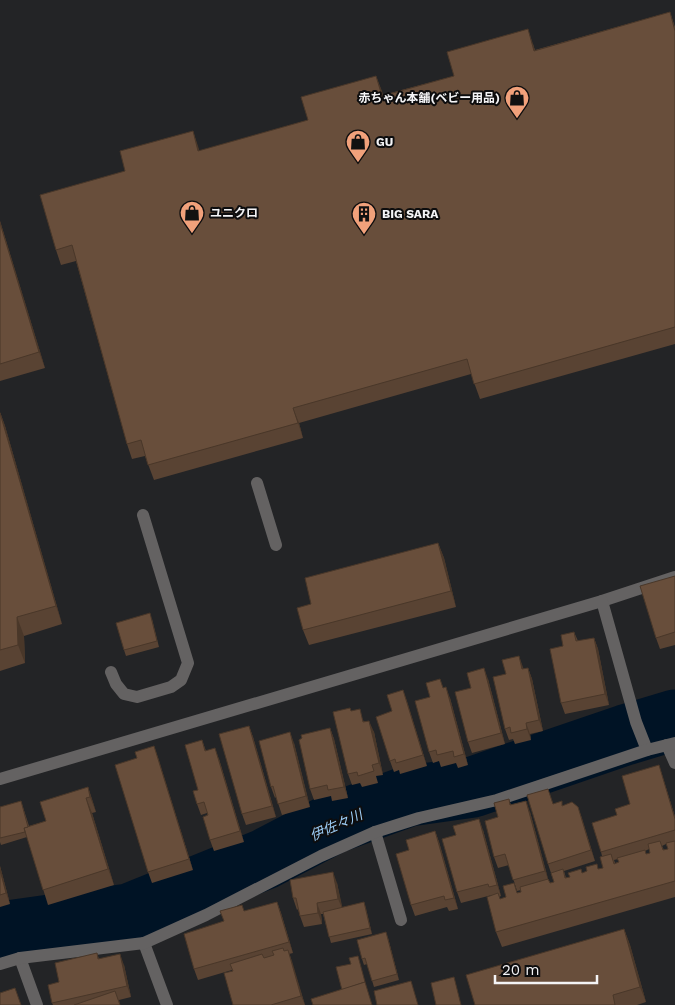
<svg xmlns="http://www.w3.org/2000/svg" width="675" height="1005" font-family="'Work Sans','Noto Sans JP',sans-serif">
  <rect width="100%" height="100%" fill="#232426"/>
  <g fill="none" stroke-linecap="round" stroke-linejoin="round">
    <path stroke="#001325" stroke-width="61" d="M 0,932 L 129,914 L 265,859 L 334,823 L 409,796 L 473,787 L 625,735 L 675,720"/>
    <g stroke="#646262" stroke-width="12">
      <path d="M 257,483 L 276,545"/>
      <path d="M 602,601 L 675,577"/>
      <path d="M 111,672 L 116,684 L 124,694 L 137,697 L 171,687 L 181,680 L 188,663 L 143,515"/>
      <path d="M 667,745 L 675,763"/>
      <path d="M 0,779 L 602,601 L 636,722 L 647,750"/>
      <path d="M 375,832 L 401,920"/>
      <path d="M 144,943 L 167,1005"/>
      <path d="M 20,958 L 37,1005"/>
      <path d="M 0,964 L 20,958 L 144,943 L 206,915 L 321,856 L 375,832 L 419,818 L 497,800 L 647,750 L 675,743"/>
    </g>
  </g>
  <g fill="#594333" fill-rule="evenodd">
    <path d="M 670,12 L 675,27 L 675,344 L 480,399 L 471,374 L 299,423 L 303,438 L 154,480 L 145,456 L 132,459 L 127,444 L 76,261 L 61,265 L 56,250 L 125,171 L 193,131 L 199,151 L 308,120 L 376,76 L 383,95 L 454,76 L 533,44 L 535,50 Z"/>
    <path d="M 0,221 L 45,368 L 0,381 Z"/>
    <path d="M 0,412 L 5,426 L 62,624 L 24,636 L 25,663 L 0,671 Z"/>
    <path d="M 438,543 L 444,558 L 456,607 L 309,645 L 303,630 L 311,604 Z"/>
    <path d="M 675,576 L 675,645 L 660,649 L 656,638 Z"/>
    <path d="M 152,619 L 159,647 L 126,656 L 124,650 Z"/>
    <path d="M 574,632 L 578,641 L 594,638 L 598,649 L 609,705 L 565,714 L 561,703 L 563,646 Z"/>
    <path d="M 528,668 L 532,679 L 543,731 L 530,734 L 531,740 L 515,744 L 513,739 L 509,740 L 505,729 L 506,674 Z"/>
    <path d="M 488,679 L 505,744 L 472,753 L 468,742 L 471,688 Z"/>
    <path d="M 443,688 L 450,698 L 468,765 L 458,768 L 456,763 L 441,767 L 439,761 L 433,763 L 429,752 L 430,697 Z"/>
    <path d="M 403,690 L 427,766 L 400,774 L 399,770 L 394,772 L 390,761 L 392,711 Z"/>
    <path d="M 351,711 L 365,722 L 374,732 L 383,775 L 376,776 L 378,783 L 362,787 L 360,783 L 352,785 L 348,774 Z"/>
    <path d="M 249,726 L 253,737 L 276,817 L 246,825 L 242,814 Z"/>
    <path d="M 330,728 L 334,739 L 348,798 L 332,801 L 331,796 L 314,800 L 310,789 Z"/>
    <path d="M 202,740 L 206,751 L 219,759 L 244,842 L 214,851 L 210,840 L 207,813 L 201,815 L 197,804 Z"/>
    <path d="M 294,743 L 310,807 L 282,815 L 276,797 L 275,798 L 271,787 Z"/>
    <path d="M 154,746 L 193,870 L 152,883 L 148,872 L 137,758 Z"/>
    <path d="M 659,765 L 675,817 L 675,897 L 502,947 L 496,932 L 492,895 L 461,903 L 457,892 L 483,830 L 501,896 L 499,897 L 500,899 L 506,897 L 514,883 L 517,893 L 521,892 L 521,890 L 517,891 L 509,865 L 498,868 L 494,857 L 498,817 L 509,799 L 511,805 L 530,812 L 548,879 L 550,883 L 554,882 L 548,864 L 553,804 L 578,807 L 595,861 L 564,871 L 566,878 L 603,868 L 602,856 L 601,852 L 617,815 L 630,804 ZM 666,844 L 668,849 L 664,850 L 662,846 ZM 649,849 L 650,853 L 646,854 L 645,851 ZM 618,859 L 619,862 L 615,863 L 614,860 Z"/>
    <path d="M 88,787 L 96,812 L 92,813 L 114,885 L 48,905 L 27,837 L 1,845 L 0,842 L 0,807 L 21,801 L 29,826 L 46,821 Z"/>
    <path d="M 435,831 L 439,842 L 458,909 L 449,911 L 447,907 L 415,916 L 411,905 L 409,850 Z"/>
    <path d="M 0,866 L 10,904 L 0,907 Z"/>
    <path d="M 337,883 L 342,908 L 364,902 L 372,934 L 331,943 L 323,914 L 321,914 L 322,924 L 304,927 L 300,916 L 298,909 L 297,910 L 293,898 Z"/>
    <path d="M 277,902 L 281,913 L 293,953 L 289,954 L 305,1005 L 233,1005 L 232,970 L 198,980 L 194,969 L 224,921 L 245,911 Z"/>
    <path d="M 624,929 L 630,945 L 646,1002 L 637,1005 L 475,1005 Z"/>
    <path d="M 388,938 L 399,980 L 374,987 L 367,964 L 364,965 L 362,959 Z"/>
    <path d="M 97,953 L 99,959 L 124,965 L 131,997 L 119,1000 L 120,1005 L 53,1005 L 52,1003 L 59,982 Z"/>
  </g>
  <g fill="#493729">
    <path d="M 528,29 L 533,44 L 539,66 L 534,51 Z"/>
    <path d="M 376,76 L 382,91 L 387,111 L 382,96 Z"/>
    <path d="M 193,131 L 198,146 L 204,166 L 198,151 Z"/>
    <path d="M 0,221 L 45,368 L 39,352 L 0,223 Z"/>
    <path d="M 293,408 L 299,423 L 303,438 Z"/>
    <path d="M 0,412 L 5,426 L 62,624 L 56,606 Z"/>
    <path d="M 438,543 L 444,558 L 456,607 L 451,591 Z"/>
    <path d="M 17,617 L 24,636 L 25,663 L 18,645 Z"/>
    <path d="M 594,638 L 598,649 L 609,705 L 605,694 Z"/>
    <path d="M 519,656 L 523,667 L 526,680 L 522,669 Z"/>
    <path d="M 484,668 L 488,679 L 505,744 L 501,733 Z"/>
    <path d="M 528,668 L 532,679 L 543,731 L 539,720 Z"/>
    <path d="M 446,687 L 450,698 L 468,765 L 464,754 Z"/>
    <path d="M 403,690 L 407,701 L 427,766 L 423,755 Z"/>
    <path d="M 369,721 L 374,732 L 383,775 L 379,763 Z"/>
    <path d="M 526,723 L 530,734 L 531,740 L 527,729 Z"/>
    <path d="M 249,726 L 253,737 L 276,817 L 272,806 Z"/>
    <path d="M 330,728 L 334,739 L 348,798 L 344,787 Z"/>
    <path d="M 290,732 L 294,743 L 310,807 L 306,796 Z"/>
    <path d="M 154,746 L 158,757 L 193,870 L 189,859 Z"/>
    <path d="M 215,748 L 219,759 L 244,842 L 240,831 Z"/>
    <path d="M 659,765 L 675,817 L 675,819 Z"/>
    <path d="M 88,787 L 93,802 L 96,812 L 90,797 Z"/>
    <path d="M 86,798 L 92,813 L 114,885 L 108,869 Z"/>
    <path d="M 526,801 L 530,812 L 549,882 L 545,871 Z"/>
    <path d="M 578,807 L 582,818 L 595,861 L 591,850 Z"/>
    <path d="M 479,819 L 483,830 L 501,896 L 497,885 Z"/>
    <path d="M 435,831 L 439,842 L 458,909 L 454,898 Z"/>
    <path d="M 0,866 L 10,904 L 6,893 L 0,870 Z"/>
    <path d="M 333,872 L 337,883 L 343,910 L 338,899 Z"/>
    <path d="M 277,902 L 281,913 L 293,953 L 289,942 Z"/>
    <path d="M 364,902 L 366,908 L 372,934 L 370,928 Z"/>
    <path d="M 317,903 L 321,914 L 322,924 L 318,913 Z"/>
    <path d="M 624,929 L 630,945 L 646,1002 L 640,987 Z"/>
    <path d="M 386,932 L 388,938 L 399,980 L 397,974 Z"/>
    <path d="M 288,950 L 292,961 L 305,1005 L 301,996 Z"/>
    <path d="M 120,954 L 124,965 L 131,997 L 127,986 Z"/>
  </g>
  <g fill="#684e3b" stroke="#493729">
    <path d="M 670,12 L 675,31 L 675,327 L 474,384 L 467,359 L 293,408 L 298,423 L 148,465 L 141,440 L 127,444 L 72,245 L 56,250 L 40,195 L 125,171 L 120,151 L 193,131 L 198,151 L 308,120 L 301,97 L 376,76 L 382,96 L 454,76 L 447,52 L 528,29 L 534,51 Z"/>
    <path d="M 0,223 L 39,352 L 0,364 Z"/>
    <path d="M 0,413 L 56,606 L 17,617 L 18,645 L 0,650 Z"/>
    <path d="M 438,543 L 451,591 L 303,630 L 297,608 L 311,604 L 305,578 Z"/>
    <path d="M 675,576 L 675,632 L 656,638 L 640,586 Z"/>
    <path d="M 150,613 L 157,641 L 124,650 L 116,623 Z"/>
    <path d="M 574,632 L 576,641 L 594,638 L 605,694 L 561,703 L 550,649 L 563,646 L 561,635 Z"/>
    <path d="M 519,656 L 522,669 L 528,668 L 539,720 L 526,723 L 527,729 L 511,733 L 510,727 L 505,729 L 493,677 L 506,674 L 502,660 Z"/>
    <path d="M 484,668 L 501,733 L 468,742 L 455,692 L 471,688 L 467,673 Z"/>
    <path d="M 440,679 L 443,688 L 446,687 L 464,754 L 454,757 L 453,751 L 437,755 L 436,750 L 429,752 L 415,701 L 430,697 L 426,683 Z"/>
    <path d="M 403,690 L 423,755 L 396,763 L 395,759 L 390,761 L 376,717 L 392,711 L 387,695 Z"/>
    <path d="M 350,708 L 351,711 L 360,709 L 363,722 L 369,721 L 379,763 L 372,765 L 374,771 L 358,776 L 357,772 L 348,774 L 333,712 Z"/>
    <path d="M 249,726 L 272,806 L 242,814 L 219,734 Z"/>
    <path d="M 330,728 L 344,787 L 328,790 L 327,785 L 310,789 L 299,740 L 302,738 L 301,735 Z"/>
    <path d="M 290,732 L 306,796 L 278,804 L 273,786 L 271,787 L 259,741 Z"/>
    <path d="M 202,740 L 205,751 L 215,748 L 240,831 L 210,840 L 203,817 L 208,815 L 204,802 L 197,804 L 193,791 L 198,790 L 185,745 Z"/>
    <path d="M 154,746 L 189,859 L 148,872 L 115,765 L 137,758 L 135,752 Z"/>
    <path d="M 659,765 L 675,819 L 675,830 L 601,852 L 592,823 L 617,815 L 615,809 L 630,804 L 622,776 Z"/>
    <path d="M 88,787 L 90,797 L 86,798 L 108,869 L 43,890 L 24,828 L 46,821 L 40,802 Z"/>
    <path d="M 548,789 L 553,804 L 562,801 L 562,806 L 572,802 L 578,807 L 591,850 L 548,864 L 527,795 Z"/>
    <path d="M 509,799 L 510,805 L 526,801 L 545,871 L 513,880 L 505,854 L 494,857 L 485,821 L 498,817 L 494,803 Z"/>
    <path d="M 21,801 L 28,827 L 24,828 L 25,832 L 0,838 L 0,807 Z"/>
    <path d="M 479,819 L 497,885 L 489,887 L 488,884 L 457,892 L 442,839 L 456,835 L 453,826 Z"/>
    <path d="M 435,831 L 454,898 L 445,900 L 444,896 L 411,905 L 396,854 L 409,850 L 406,840 Z"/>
    <path d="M 660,841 L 663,850 L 668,849 L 666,843 L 675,841 L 675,881 L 496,932 L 487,897 L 498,893 L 500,899 L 506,897 L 503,886 L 514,883 L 517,893 L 521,892 L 520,887 L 548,879 L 550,883 L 554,882 L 551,873 L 563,869 L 565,878 L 570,877 L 568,873 L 581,869 L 582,873 L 587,871 L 586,867 L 597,864 L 598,869 L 603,868 L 600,857 L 611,854 L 614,864 L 619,862 L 617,858 L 645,850 L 646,854 L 650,853 L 648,844 Z"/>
    <path d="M 0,870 L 6,893 L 0,895 Z"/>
    <path d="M 333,872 L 338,899 L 317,903 L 318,913 L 300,916 L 296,898 L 293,898 L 290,880 Z"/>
    <path d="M 277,902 L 289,942 L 194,969 L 184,934 L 224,921 L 220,911 L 242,905 L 244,911 Z"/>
    <path d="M 364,902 L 370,928 L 329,937 L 323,912 Z"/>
    <path d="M 624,929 L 640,987 L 613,995 L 615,1005 L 475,1005 L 466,975 Z"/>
    <path d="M 386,932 L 397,974 L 372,981 L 365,958 L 362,959 L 357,940 Z"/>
    <path d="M 283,948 L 284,951 L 288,950 L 301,996 L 271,1005 L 233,1005 L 224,973 L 233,971 L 230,964 L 262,954 L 264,958 L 274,955 L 272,951 Z"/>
    <path d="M 97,953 L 98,959 L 120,954 L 127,986 L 52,1003 L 48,985 L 59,982 L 55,963 Z"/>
    <path d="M 358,956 L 365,982 L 342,990 L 336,967 L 351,964 L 349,958 Z"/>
    <path d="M 454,977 L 461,1005 L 436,1005 L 431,983 Z"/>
    <path d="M 411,981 L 418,1005 L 377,1005 L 374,991 Z"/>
    <path d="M 365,982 L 372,1005 L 313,1005 L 311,999 Z"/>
    <path d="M 15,988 L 21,1005 L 0,1005 L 0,993 Z"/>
    <path d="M 115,991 L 120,1005 L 74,1005 Z"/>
  </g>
  <defs>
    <symbol id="shop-pin" viewBox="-11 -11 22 30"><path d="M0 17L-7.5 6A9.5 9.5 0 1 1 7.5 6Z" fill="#f1a17b" stroke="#0d0d0e"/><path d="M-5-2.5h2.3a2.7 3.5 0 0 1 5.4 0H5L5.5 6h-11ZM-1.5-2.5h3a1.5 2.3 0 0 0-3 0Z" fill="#111"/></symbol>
    <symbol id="building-pin" viewBox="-11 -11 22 30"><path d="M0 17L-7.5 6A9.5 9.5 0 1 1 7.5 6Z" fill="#f1a17b" stroke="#0d0d0e"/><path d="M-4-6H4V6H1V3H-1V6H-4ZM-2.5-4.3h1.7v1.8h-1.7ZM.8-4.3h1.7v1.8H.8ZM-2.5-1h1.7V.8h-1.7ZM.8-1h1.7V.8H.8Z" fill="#111"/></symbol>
  </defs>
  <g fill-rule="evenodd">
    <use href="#shop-pin" x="503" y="84" width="28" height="38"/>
    <use href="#shop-pin" x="344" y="128" width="28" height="38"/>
    <use href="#shop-pin" x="178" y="199" width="28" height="38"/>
    <use href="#building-pin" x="350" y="200" width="28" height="38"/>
  </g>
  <g text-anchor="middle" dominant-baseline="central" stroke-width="4" stroke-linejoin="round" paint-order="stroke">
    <g font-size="12" font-weight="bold" fill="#f4f4f6" stroke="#0d0d0e" text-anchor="start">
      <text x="500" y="98" text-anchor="end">赤ちゃん本舗(ベビー用品)</text>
      <text x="376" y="142">GU</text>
      <text x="210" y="213">ユニクロ</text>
      <text x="382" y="214">BIG SARA</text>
    </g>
    <g font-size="14" font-style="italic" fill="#9bcbf4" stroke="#0d0d0e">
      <text transform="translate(336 825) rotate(-24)">伊佐々川</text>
    </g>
  </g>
  <path d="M495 975v8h102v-8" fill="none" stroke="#f4f4f6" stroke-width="2.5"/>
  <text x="502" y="975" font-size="15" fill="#f4f4f6" stroke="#0d0d0e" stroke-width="4" paint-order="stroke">20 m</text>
</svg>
